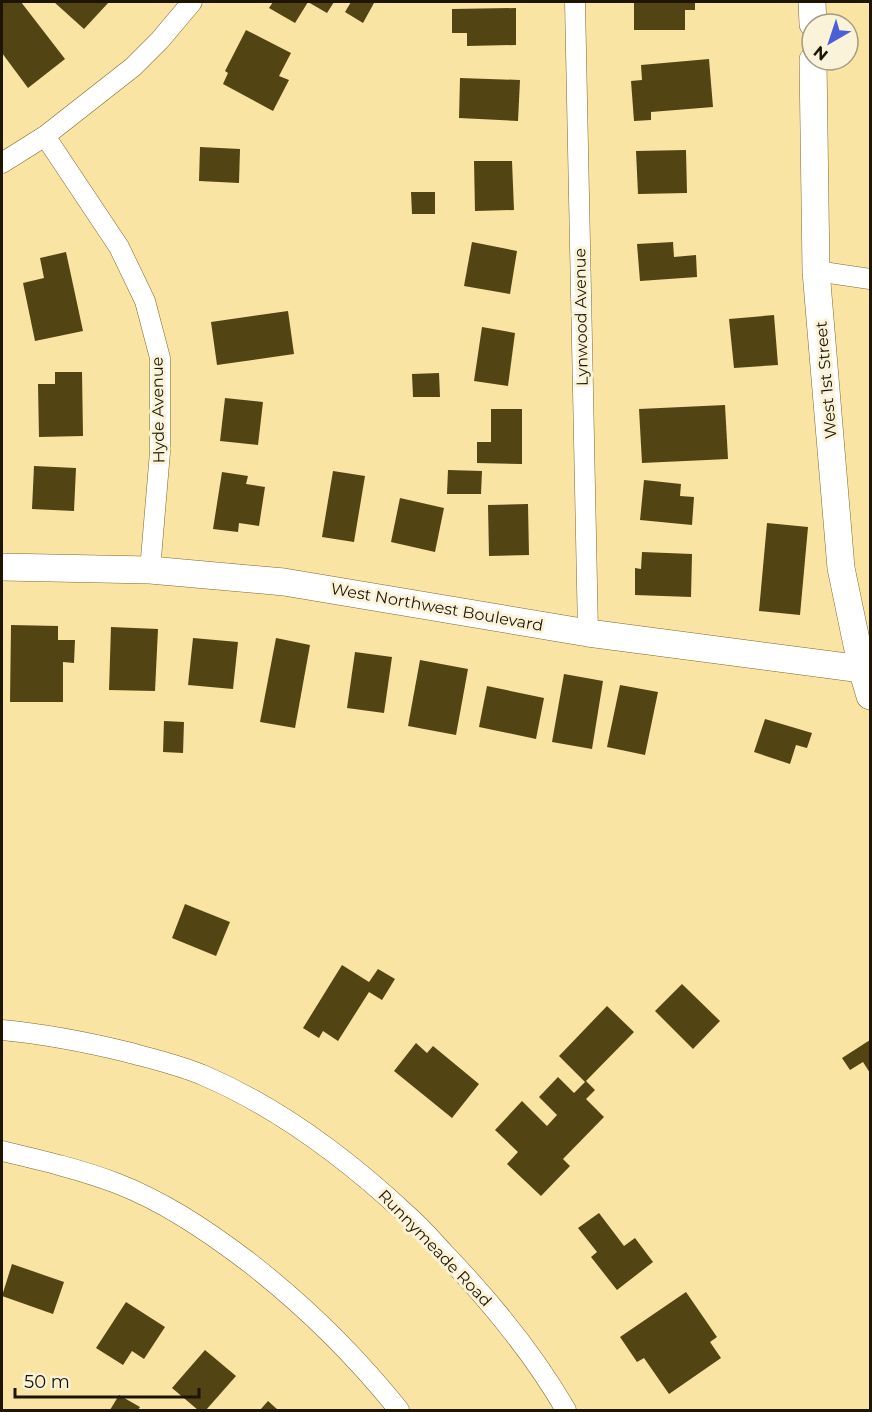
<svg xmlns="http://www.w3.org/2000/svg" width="872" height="1412" font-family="Montserrat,sans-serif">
  <rect width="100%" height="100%" fill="#fae4a3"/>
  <g fill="#534413">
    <path d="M 2,2 L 21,2 L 65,59 L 28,88 L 2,53 Z"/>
    <path d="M 54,2 L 109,2 L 84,29 Z"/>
    <path d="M 273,2 L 334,2 L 327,13 L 308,2 L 295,23 L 269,8 Z"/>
    <path d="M 351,2 L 371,2 L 374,3 L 363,23 L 345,12 Z"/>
    <path d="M 634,2 L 695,2 L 695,10 L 685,10 L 685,30 L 634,30 Z"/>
    <path d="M 516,8 L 516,45 L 467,46 L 467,33 L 452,33 L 452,9 Z"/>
    <path d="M 246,30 L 291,53 L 279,76 L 289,80 L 273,111 L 223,84 L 228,73 L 225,71 Z"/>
    <path d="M 709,59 L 713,107 L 651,112 L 651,120 L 634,121 L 631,81 L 642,80 L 641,65 Z"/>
    <path d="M 460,78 L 520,80 L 518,121 L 459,118 Z"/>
    <path d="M 200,147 L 240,149 L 239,183 L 199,181 Z"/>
    <path d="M 686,150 L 687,193 L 638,194 L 636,151 Z"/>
    <path d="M 474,161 L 512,161 L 514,210 L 475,211 Z"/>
    <path d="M 411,192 L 435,192 L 435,214 L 412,214 Z"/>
    <path d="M 472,242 L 517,251 L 510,294 L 464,286 Z"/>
    <path d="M 673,242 L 674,257 L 696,255 L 697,277 L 640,281 L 637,244 Z"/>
    <path d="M 66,252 L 83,331 L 35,341 L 23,283 L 44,278 L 40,258 Z"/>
    <path d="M 288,311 L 294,354 L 217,365 L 211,322 Z"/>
    <path d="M 774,315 L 778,365 L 734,368 L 729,319 Z"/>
    <path d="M 482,327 L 515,333 L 508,386 L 474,381 Z"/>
    <path d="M 55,372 L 82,372 L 83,436 L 39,437 L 38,384 L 55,384 Z"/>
    <path d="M 439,373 L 440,397 L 413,397 L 412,374 Z"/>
    <path d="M 225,398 L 263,402 L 258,445 L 220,441 Z"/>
    <path d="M 725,405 L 728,459 L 642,463 L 639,409 Z"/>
    <path d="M 491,409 L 522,409 L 522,464 L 477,463 L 477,442 L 491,442 Z"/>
    <path d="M 34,466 L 76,468 L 74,511 L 32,509 Z"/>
    <path d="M 448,470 L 482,471 L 481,494 L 447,494 Z"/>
    <path d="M 333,471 L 365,476 L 354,542 L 322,537 Z"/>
    <path d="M 222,472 L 248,476 L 246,484 L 265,487 L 259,526 L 239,523 L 238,532 L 213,529 Z"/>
    <path d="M 644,480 L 681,484 L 680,496 L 694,497 L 692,525 L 640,520 Z"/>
    <path d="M 400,498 L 444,508 L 435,552 L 391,542 Z"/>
    <path d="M 528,504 L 529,555 L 489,556 L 488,505 Z"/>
    <path d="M 767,523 L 808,527 L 800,615 L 759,611 Z"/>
    <path d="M 642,552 L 692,554 L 691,597 L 635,595 L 635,568 L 641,569 Z"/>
    <path d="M 11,625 L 58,626 L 58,640 L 75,640 L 74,663 L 63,662 L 63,702 L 10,702 Z"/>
    <path d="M 111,627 L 158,629 L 155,691 L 109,690 Z"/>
    <path d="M 193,638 L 238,642 L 233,689 L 188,685 Z"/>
    <path d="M 276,638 L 310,645 L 295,728 L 260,722 Z"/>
    <path d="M 355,652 L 392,657 L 384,713 L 347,708 Z"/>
    <path d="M 420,660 L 468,669 L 456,735 L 408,726 Z"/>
    <path d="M 564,674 L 603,681 L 592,749 L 552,742 Z"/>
    <path d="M 620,685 L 658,692 L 645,755 L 607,747 Z"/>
    <path d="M 487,686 L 544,698 L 536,739 L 479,727 Z"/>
    <path d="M 765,719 L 812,733 L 807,748 L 796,745 L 790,764 L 754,752 Z"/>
    <path d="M 164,721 L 184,722 L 183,753 L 163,752 Z"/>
    <path d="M 185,904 L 230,922 L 216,956 L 172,938 Z"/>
    <path d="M 342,965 L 369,982 L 378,969 L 395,979 L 382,1000 L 369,992 L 338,1041 L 323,1031 L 319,1038 L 303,1028 Z"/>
    <path d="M 682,984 L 720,1021 L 693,1049 L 655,1011 Z"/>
    <path d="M 607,1006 L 634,1032 L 586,1081 L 595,1090 L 586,1099 L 604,1117 L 563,1159 L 570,1166 L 541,1196 L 507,1164 L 518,1152 L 495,1130 L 522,1101 L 547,1126 L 557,1115 L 539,1097 L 558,1077 L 574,1093 L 585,1082 L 559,1056 Z"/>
    <path d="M 870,1040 L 870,1073 L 863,1062 L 850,1070 L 842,1058 Z"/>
    <path d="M 416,1043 L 427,1053 L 433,1046 L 479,1084 L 452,1118 L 394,1071 Z"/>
    <path d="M 599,1213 L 624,1246 L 635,1238 L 653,1262 L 617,1290 L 591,1257 L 597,1252 L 578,1228 Z"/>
    <path d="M 12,1264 L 64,1282 L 53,1314 L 2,1296 Z"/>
    <path d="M 686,1292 L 717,1337 L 710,1342 L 721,1358 L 669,1394 L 644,1358 L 637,1362 L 620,1337 Z"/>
    <path d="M 126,1302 L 165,1327 L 144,1359 L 132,1351 L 123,1365 L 96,1348 Z"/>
    <path d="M 205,1350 L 236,1376 L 206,1410 L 198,1410 L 172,1388 Z"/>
    <path d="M 119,1395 L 140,1407 L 138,1410 L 110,1410 Z"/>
    <path d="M 268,1401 L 278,1410 L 260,1410 Z"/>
  </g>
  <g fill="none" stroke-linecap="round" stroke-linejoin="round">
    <defs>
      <g id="street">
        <path d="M 575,2 L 588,633"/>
        <path d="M 45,136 L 119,247 L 145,301 L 160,358 L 160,452 L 150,570"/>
        <path d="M 2,163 L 45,136 L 133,67 L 160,40 L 192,2"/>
        <path d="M 816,271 L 870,279"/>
        <path d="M 2,1030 C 44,1034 86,1042 127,1052 C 153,1059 180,1065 205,1076 C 279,1108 347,1159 406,1214 C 420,1226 432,1240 444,1253 C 490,1301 533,1353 566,1410"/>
        <path d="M 2,1151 C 40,1160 79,1169 116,1183 C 163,1201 206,1230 246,1260 C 303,1304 354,1354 399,1410"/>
      </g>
      <g id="secondary">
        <path d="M 812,2 L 813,24"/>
        <path d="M 813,60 L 816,271 L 841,568 L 862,669 L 870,696"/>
        <path d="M 2,567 L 150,570 L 284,582 L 588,633 L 862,669"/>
      </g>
    </defs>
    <use href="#street" stroke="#7e692a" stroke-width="21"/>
    <use href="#secondary" stroke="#7e692a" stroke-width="28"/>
    <use href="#street" stroke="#fff" stroke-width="20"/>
    <use href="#secondary" stroke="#fff" stroke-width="27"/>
  </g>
  <g text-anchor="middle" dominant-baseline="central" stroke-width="6" stroke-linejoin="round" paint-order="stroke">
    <g font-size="16" fill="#1d1500" stroke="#fbf3d9">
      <text transform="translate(581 317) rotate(-91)">Lynwood Avenue</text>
      <text transform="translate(826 380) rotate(-95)">West 1st Street</text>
      <text transform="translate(158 410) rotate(-91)">Hyde Avenue</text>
      <text transform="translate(437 607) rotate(10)">West Northwest Boulevard</text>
      <text transform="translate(435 1248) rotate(46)">Runnymeade Road</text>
    </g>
  </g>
  <rect width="872" height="1412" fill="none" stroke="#1d1500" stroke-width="6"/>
  <g transform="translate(830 42) rotate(219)"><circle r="28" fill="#fbf3d9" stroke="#a29a82" stroke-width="1.5"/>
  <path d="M0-4.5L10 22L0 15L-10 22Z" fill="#4b60d5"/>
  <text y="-9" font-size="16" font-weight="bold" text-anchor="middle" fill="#1d1500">N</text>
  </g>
  <path d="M15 1388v9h184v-9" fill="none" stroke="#1d1500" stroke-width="3"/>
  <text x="24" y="1388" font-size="18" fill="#1d1500" stroke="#fbf3d9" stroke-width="4.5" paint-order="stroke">50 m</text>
</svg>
